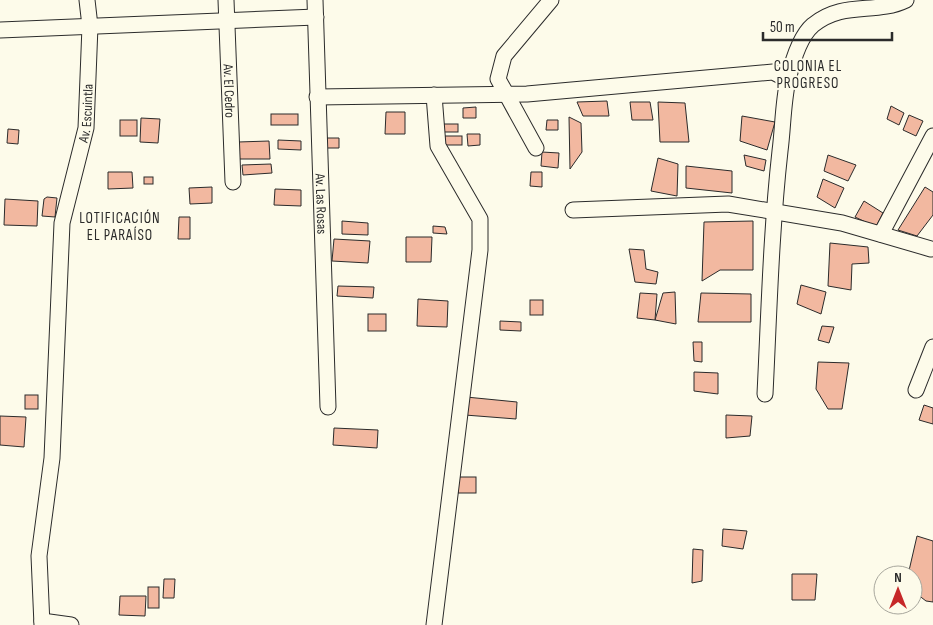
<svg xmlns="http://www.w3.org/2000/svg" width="933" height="625" font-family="'Sofia Sans Condensed',sans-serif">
  <rect width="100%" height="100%" fill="#fdfbea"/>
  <g fill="#f2b8a0" stroke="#2b2b2b">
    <path d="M 607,101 L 609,116 L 583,116 L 577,102 Z"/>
    <path d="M 630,102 L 650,102 L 653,120 L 632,120 Z"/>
    <path d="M 658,102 L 685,103 L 689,142 L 660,142 Z"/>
    <path d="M 891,106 L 904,113 L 899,125 L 887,119 Z"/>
    <path d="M 476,107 L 476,118 L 463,118 L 463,108 Z"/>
    <path d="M 386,112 L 405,112 L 405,134 L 385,134 Z"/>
    <rect x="271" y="114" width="27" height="11"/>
    <path d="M 909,115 L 923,121 L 916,136 L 903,130 Z"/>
    <path d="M 742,116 L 775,122 L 767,150 L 740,141 Z"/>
    <path d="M 569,117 L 581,123 L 582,152 L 570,169 Z"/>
    <path d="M 141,118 L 160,119 L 158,143 L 140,142 Z"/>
    <rect x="120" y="120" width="17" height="16"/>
    <path d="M 547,120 L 558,120 L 558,130 L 546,130 Z"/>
    <rect x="441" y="124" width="17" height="8"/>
    <path d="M 8,129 L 19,130 L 18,144 L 7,143 Z"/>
    <path d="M 467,134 L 480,134 L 480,145 L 468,146 Z"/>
    <rect x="442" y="136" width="20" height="9"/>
    <path d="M 323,138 L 339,138 L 339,148 L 324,148 Z"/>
    <path d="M 278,140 L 301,141 L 301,150 L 278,149 Z"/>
    <path d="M 269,141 L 270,159 L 238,159 L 238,142 Z"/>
    <path d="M 542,152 L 559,153 L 558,168 L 541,166 Z"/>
    <path d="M 744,155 L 766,160 L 764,171 L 746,166 Z"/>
    <path d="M 828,155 L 856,165 L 848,181 L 824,171 Z"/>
    <path d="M 658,158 L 678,164 L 677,196 L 651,191 Z"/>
    <path d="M 271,164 L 272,173 L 243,175 L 242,165 Z"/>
    <path d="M 686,166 L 732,171 L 732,193 L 686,188 Z"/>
    <path d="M 108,172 L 132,172 L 133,188 L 108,189 Z"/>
    <path d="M 531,172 L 542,172 L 542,187 L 530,186 Z"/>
    <rect x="144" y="177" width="9" height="7"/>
    <path d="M 823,179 L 844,188 L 835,208 L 817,197 Z"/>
    <path d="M 212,187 L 212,203 L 190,204 L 189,188 Z"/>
    <path d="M 925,187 L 933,192 L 933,215 L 917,236 L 898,230 Z"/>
    <path d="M 275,189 L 301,190 L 301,206 L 274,205 Z"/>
    <path d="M 47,197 L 57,198 L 55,217 L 42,216 L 44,199 Z"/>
    <path d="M 5,199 L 38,201 L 37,226 L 4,225 Z"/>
    <path d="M 864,201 L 883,213 L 876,227 L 855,217 Z"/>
    <path d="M 179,217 L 190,217 L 190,239 L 178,239 Z"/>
    <path d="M 342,221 L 368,223 L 368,235 L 342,234 Z"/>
    <path d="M 753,221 L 753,270 L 720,270 L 702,281 L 704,222 Z"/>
    <path d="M 433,226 L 445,227 L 447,234 L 433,233 Z"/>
    <path d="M 406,237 L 432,237 L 431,262 L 406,262 Z"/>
    <path d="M 334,239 L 370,241 L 368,263 L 332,261 Z"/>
    <path d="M 830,243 L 868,247 L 869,263 L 852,264 L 851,290 L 828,286 Z"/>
    <path d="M 629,249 L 644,250 L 646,269 L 658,272 L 656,284 L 635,282 Z"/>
    <path d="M 801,285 L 826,292 L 821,314 L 797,304 Z"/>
    <path d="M 338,286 L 374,287 L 373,298 L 337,296 Z"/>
    <path d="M 675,292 L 676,324 L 655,320 L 663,293 Z"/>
    <path d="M 640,293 L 657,294 L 655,320 L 637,318 Z"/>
    <path d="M 701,293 L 751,294 L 751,322 L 698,322 Z"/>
    <path d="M 418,299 L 448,301 L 447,327 L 417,326 Z"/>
    <rect x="530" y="300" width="13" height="15"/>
    <rect x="368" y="314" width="18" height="17"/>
    <path d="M 500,321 L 521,322 L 521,331 L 500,330 Z"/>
    <path d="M 822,326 L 834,327 L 829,343 L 818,340 Z"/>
    <path d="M 693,342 L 702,342 L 702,362 L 694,361 Z"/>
    <path d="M 818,362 L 849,363 L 842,409 L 828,409 L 816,389 Z"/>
    <path d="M 694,372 L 718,373 L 718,394 L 694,391 Z"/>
    <rect x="25" y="395" width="13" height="14"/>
    <path d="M 466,397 L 517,402 L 516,419 L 465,415 Z"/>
    <path d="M 924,405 L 933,408 L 933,424 L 919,420 Z"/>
    <path d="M 726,415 L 752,416 L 750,436 L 726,438 Z"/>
    <path d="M 0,416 L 26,417 L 24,447 L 0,445 Z"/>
    <path d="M 334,428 L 378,430 L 377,448 L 333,445 Z"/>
    <rect x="458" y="477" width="18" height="16"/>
    <path d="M 723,529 L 747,531 L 743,549 L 722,546 Z"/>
    <path d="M 917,536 L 933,541 L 933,602 L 926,601 L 913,591 L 913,575 L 908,575 Z"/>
    <path d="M 693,549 L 703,550 L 702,581 L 692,583 Z"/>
    <path d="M 792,574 L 817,574 L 815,600 L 792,600 Z"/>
    <path d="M 164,579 L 175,579 L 174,598 L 163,598 Z"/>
    <rect x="148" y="587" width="11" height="21"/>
    <path d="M 120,596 L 146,596 L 145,616 L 119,615 Z"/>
  </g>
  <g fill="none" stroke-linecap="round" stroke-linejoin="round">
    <defs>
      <g id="street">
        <path id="s1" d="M 226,0 L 233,182"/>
        <path id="s2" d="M 315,0 L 328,407"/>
        <path d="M 0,30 L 316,17"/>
        <path d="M 434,95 L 438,146 L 480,219 L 480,250 L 434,625"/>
        <path d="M 317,97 L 527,94 L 773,72 L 788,80"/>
        <path d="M 536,148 L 498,79 L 504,56 L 551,0"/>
        <path d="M 573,210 L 728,204 L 842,223 L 931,249"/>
        <path d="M 881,234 L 933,136"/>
        <path d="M 916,390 L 933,347"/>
        <path d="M 765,394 C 769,313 771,232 780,151 C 783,128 783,102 788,80 C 792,63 800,36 813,25 C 844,0 875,15 906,0"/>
        <path d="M 42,621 L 71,625"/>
        <path id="s3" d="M 42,625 L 39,556 L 52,458 L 62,223 L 86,128 L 90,26 L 87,0"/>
      </g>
    </defs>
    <use href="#street" stroke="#2b2b2b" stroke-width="17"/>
    <use href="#street" stroke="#fdfbea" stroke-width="15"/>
  </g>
  <g text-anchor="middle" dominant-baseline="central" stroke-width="4" stroke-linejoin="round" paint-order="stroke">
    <g font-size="14" fill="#2b2b2b" stroke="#fdfbea">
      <text stroke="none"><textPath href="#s1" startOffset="91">Av. El Cedro</textPath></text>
      <text stroke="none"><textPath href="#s3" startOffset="516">Av. Escuintla</textPath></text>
      <text stroke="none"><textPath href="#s2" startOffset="204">Av. Las Rosas</textPath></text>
    </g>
    <g font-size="15" letter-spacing="1" fill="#2b2b2b" stroke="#fdfbea">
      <text x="808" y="66">COLONIA EL<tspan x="808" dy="17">PROGRESO</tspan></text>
      <text x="120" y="218">LOTIFICACIÓN<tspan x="120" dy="17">EL PARAÍSO</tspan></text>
    </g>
  </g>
  <g transform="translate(898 590)"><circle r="24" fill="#fdfbea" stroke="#a9a89e"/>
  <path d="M0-4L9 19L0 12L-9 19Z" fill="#c62828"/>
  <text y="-8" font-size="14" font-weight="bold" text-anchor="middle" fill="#2b2b2b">N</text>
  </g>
  <path d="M763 32v8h129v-8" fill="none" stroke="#2b2b2b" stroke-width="2.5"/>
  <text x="770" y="32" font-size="15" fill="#2b2b2b" stroke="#fdfbea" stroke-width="4" paint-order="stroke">50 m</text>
</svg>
